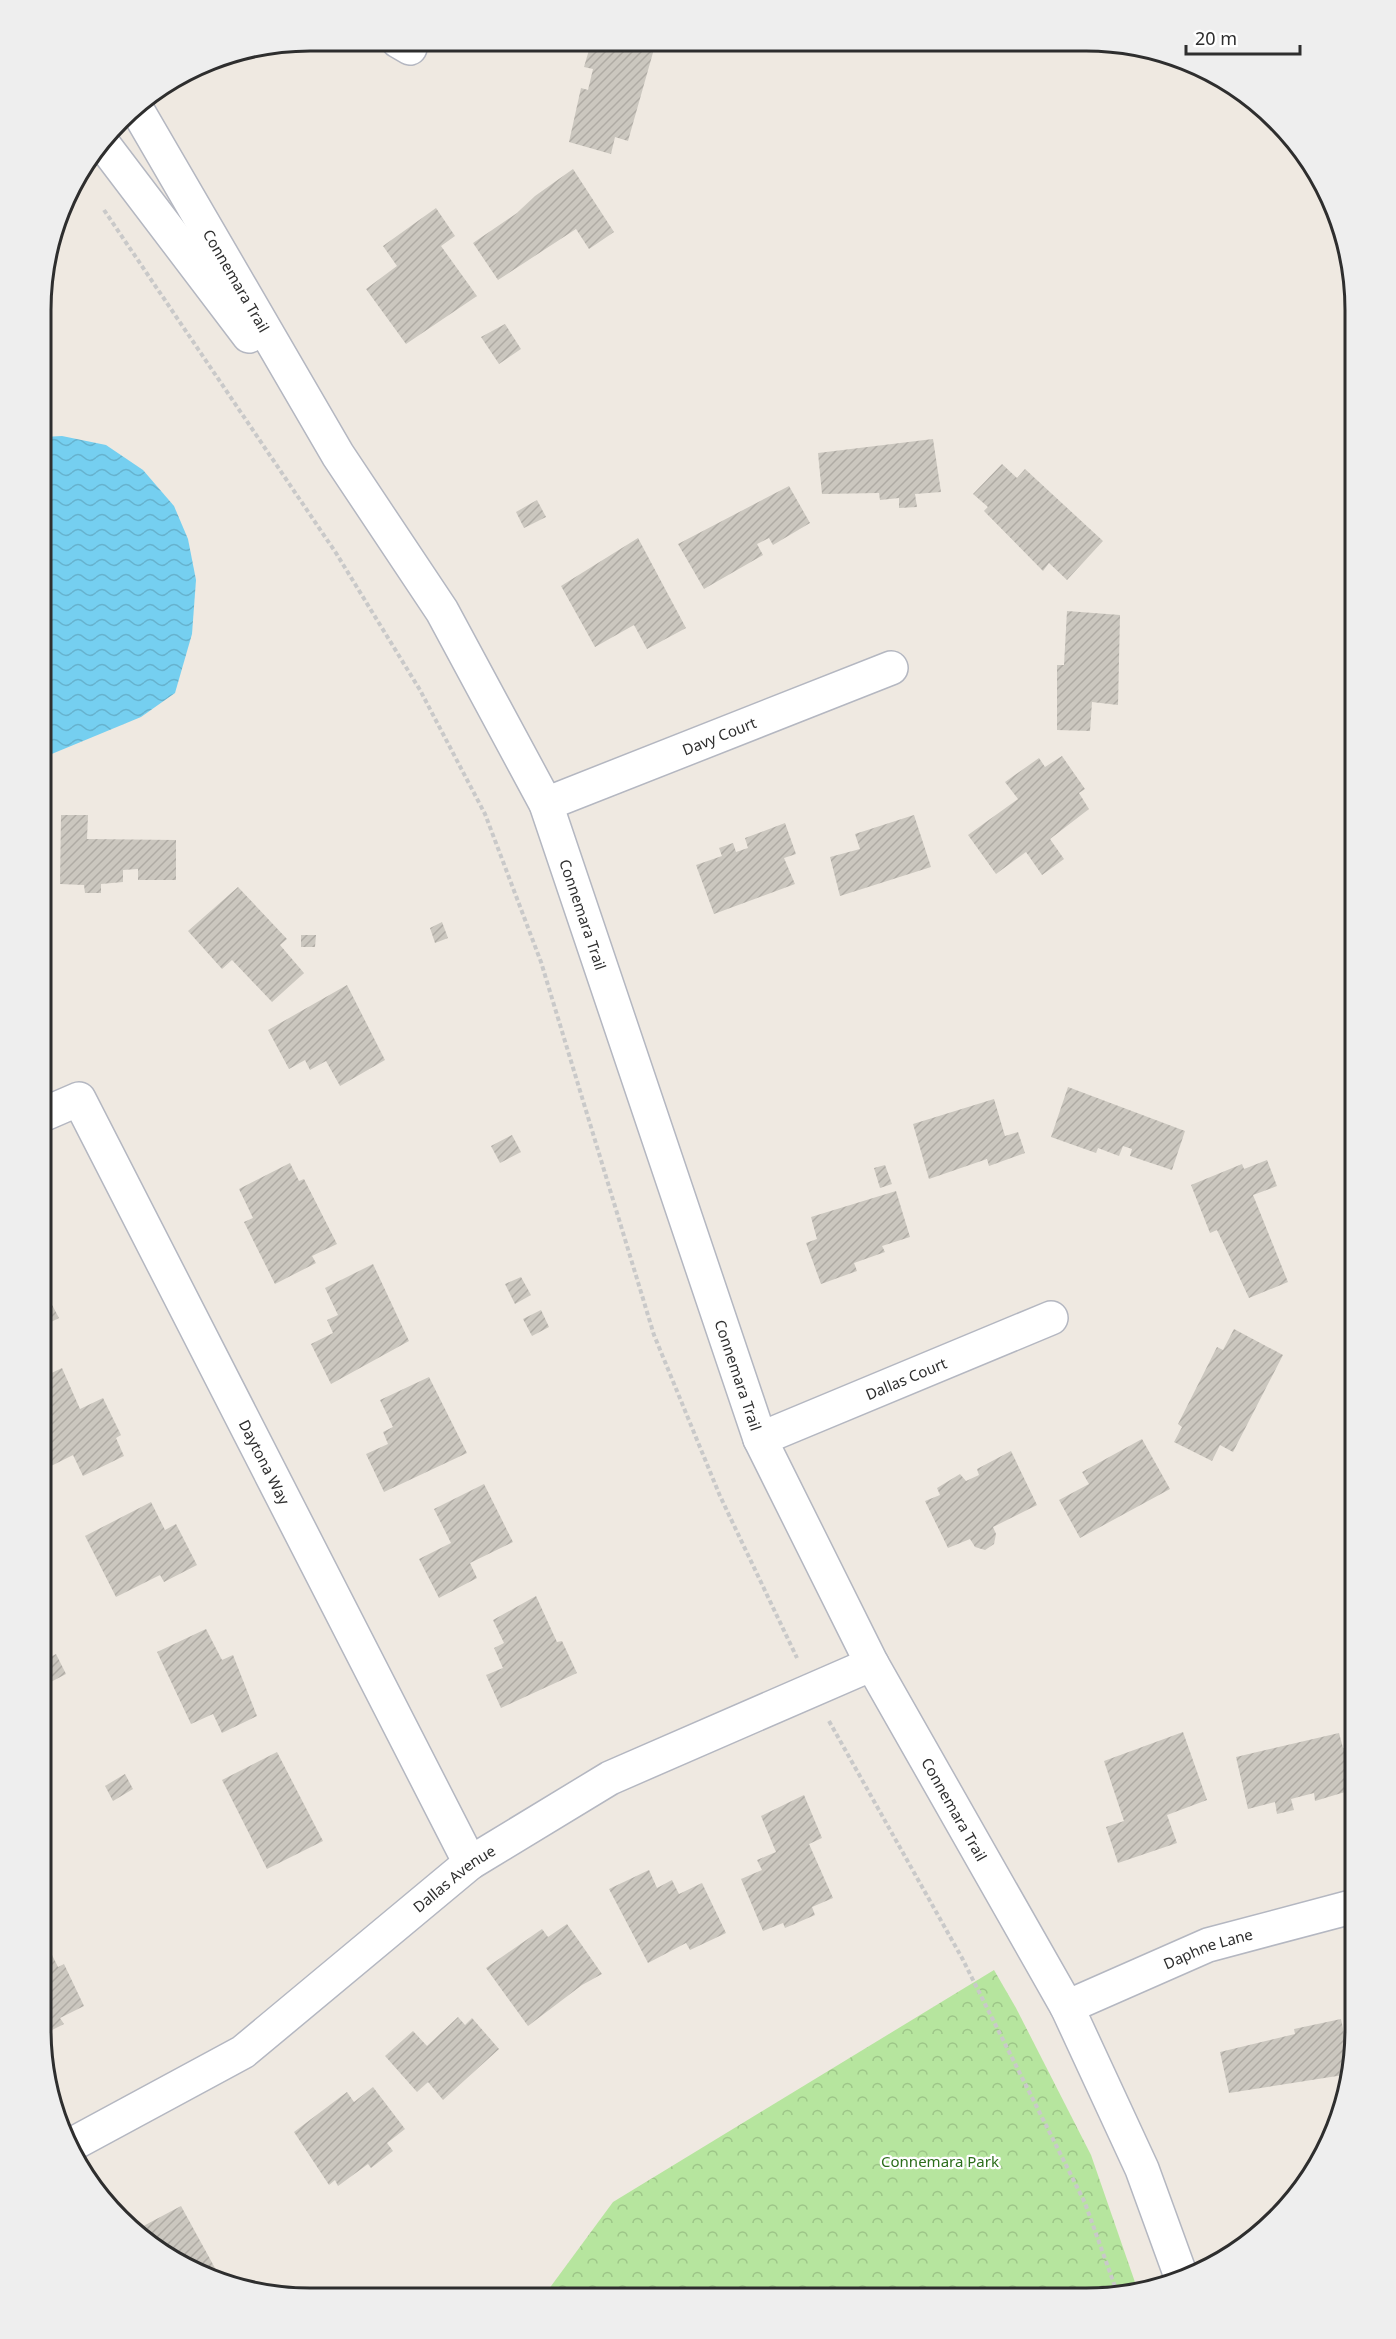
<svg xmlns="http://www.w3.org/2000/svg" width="1396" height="2339" font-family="'Noto Sans',sans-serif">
  <defs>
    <pattern id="park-crowns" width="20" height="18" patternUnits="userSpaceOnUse" patternTransform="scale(1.5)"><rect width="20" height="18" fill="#b6e59e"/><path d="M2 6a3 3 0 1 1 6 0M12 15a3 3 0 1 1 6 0" fill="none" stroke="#9dc588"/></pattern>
    <pattern id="water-waves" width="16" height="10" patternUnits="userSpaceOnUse" patternTransform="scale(1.5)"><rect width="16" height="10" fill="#75cff0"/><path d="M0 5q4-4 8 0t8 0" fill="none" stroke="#66b2ce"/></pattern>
    <pattern id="building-hatch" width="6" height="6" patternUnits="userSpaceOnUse" patternTransform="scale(1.5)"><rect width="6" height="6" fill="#cbc7bf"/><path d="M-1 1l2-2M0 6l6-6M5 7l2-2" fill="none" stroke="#afaba4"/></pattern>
  </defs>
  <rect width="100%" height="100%" fill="#efe9e1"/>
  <path fill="url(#park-crowns)" d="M 994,1970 L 1016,2008 L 1091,2155 L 1137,2288 L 1087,2298 L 543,2297 L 613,2202 Z"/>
  <path fill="url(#water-waves)" d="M 62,436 L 106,445 L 143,470 L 174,506 L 188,539 L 196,580 L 192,634 L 175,693 L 141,717 L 42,758 L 43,437 Z"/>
  <g fill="url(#building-hatch)">
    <path d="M 603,41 L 656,42 L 628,141 L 615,137 L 611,154 L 569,142 L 581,88 L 588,90 L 593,69 L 584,67 L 591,43 L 602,46 Z"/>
    <path d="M 573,169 L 614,232 L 589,249 L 576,229 L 498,280 L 473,243 L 517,213 L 535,196 Z"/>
    <path d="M 436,208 L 455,236 L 441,246 L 477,296 L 406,344 L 366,289 L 397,266 L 383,246 Z"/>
    <path d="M 505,324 L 521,349 L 499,364 L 481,337 Z"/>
    <path d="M 933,439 L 941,492 L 915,494 L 917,507 L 899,508 L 899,498 L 880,500 L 879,493 L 822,494 L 818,453 Z"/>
    <path d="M 1002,464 L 1017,478 L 1025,469 L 1103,541 L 1067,580 L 1049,563 L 1043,571 L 984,511 L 988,507 L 973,494 Z"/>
    <path d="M 789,486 L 810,523 L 773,545 L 769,538 L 757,544 L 763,555 L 704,589 L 678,544 Z"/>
    <path d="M 537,500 L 546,517 L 524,528 L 516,512 Z"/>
    <path d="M 638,538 L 686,628 L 647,649 L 634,625 L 595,647 L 561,586 Z"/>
    <path d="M 1067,611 L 1120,615 L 1118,705 L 1092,702 L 1090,731 L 1057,730 L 1057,665 L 1064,665 Z"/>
    <path d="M 1062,756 L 1085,789 L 1079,793 L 1089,809 L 1050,839 L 1064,859 L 1042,875 L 1026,852 L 996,874 L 968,835 L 1018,799 L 1005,782 L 1039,758 L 1045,767 Z"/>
    <path d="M 61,815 L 88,815 L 87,839 L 176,840 L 176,880 L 138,880 L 138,869 L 123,870 L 123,882 L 101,884 L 101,893 L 85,893 L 84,885 L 60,884 Z"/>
    <path d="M 914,815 L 931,867 L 840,896 L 830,857 L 860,849 L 855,834 Z"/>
    <path d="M 785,823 L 796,854 L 784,858 L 795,884 L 714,914 L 696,865 L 722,856 L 719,848 L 733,843 L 736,852 L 748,848 L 745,838 Z"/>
    <path d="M 238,887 L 287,939 L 280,945 L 304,973 L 272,1002 L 232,960 L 222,969 L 188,931 Z"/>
    <path d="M 442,922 L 448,938 L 435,943 L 430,928 Z"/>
    <path d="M 301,935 L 316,935 L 315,947 L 301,947 Z"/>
    <path d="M 347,985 L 385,1060 L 340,1086 L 326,1061 L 310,1070 L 305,1060 L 289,1069 L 268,1030 Z"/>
    <path d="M 1068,1087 L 1185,1131 L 1172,1170 L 1130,1156 L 1132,1149 L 1123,1146 L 1119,1156 L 1098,1148 L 1096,1153 L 1051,1137 Z"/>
    <path d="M 994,1099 L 1005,1136 L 1018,1132 L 1025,1153 L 989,1166 L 987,1159 L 929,1179 L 913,1124 Z"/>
    <path d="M 512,1135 L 521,1152 L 500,1163 L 491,1146 Z"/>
    <path d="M 1267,1160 L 1277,1186 L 1253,1195 L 1288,1282 L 1249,1298 L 1217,1230 L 1210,1233 L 1191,1185 L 1242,1164 L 1244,1169 Z"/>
    <path d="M 290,1163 L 299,1181 L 304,1179 L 337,1244 L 312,1256 L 316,1263 L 275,1284 L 244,1222 L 253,1218 L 239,1189 Z"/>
    <path d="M 885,1165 L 892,1184 L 880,1188 L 874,1168 Z"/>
    <path d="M 896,1191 L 910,1237 L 882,1246 L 885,1252 L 854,1263 L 857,1271 L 821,1284 L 806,1243 L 817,1239 L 811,1217 Z"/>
    <path d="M 373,1264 L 409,1341 L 331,1384 L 311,1344 L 333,1333 L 327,1320 L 338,1315 L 325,1288 Z"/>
    <path d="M 521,1277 L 531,1295 L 515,1304 L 505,1284 Z"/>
    <path d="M 41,1284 L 59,1318 L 41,1327 Z"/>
    <path d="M 541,1310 L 549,1327 L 532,1336 L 523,1319 Z"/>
    <path d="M 1234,1329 L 1283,1355 L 1233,1452 L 1220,1445 L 1212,1461 L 1174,1442 L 1182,1427 L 1178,1424 L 1217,1347 L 1223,1350 Z"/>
    <path d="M 62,1368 L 80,1409 L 103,1398 L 121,1435 L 116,1438 L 124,1456 L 83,1476 L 73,1455 L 49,1467 L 41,1448 L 41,1378 Z"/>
    <path d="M 429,1377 L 467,1453 L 384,1492 L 366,1454 L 388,1444 L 383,1432 L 393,1427 L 380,1400 Z"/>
    <path d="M 1142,1439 L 1170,1489 L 1080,1538 L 1059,1500 L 1089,1484 L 1082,1472 Z"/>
    <path d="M 1011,1451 L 1037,1505 L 993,1527 L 996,1534 L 994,1544 L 985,1550 L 975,1547 L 970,1539 L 948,1548 L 925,1501 L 940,1495 L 937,1488 L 960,1474 L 966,1481 L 979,1475 L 977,1469 Z"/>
    <path d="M 484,1484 L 513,1542 L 470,1563 L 477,1578 L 439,1598 L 419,1559 L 451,1543 L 434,1509 Z"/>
    <path d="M 151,1502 L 165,1530 L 176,1524 L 197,1565 L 164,1582 L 160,1575 L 116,1597 L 85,1536 Z"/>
    <path d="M 536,1596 L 557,1642 L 562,1641 L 577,1673 L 501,1708 L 486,1675 L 503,1668 L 494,1648 L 504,1643 L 493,1620 Z"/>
    <path d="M 206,1629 L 222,1660 L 233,1655 L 257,1716 L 222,1733 L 213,1714 L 191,1724 L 157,1652 Z"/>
    <path d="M 56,1654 L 66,1674 L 45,1685 L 41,1676 L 41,1662 Z"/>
    <path d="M 1183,1732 L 1207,1800 L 1167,1815 L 1177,1843 L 1118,1863 L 1106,1827 L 1124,1821 L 1104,1761 Z"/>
    <path d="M 1339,1733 L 1343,1748 L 1355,1745 L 1355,1789 L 1315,1801 L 1314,1793 L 1291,1799 L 1294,1810 L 1277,1814 L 1275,1802 L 1248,1809 L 1236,1757 Z"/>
    <path d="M 277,1752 L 323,1841 L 267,1869 L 222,1780 Z"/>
    <path d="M 125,1774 L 133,1789 L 113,1801 L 105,1786 Z"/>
    <path d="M 804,1795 L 822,1838 L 809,1844 L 833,1898 L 812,1907 L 815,1915 L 785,1928 L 783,1923 L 763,1931 L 741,1879 L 762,1870 L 757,1860 L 776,1852 L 761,1816 Z"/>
    <path d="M 649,1870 L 657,1888 L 672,1880 L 679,1894 L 702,1883 L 726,1933 L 690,1950 L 686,1943 L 648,1963 L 609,1889 Z"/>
    <path d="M 567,1924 L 602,1974 L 582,1985 L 528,2026 L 486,1968 L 542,1929 L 548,1937 Z"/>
    <path d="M 41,1933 L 58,1967 L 64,1964 L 84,2006 L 60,2018 L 64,2024 L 42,2035 Z"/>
    <path d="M 458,2017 L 465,2025 L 472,2018 L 499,2049 L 443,2100 L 428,2082 L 417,2092 L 385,2056 L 413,2031 L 427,2046 Z"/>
    <path d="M 1341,2019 L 1351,2068 L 1350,2074 L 1229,2093 L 1220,2052 L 1295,2034 L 1294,2029 Z"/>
    <path d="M 373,2087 L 405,2129 L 387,2143 L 393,2151 L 371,2168 L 368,2164 L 338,2186 L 335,2180 L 329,2185 L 294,2132 L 347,2092 L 354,2102 Z"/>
    <path d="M 181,2206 L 221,2279 L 217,2281 L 207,2278 L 146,2243 L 134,2231 Z"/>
  </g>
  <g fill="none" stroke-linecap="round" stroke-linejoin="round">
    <defs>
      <g id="minor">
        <path d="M 398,41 L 410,48"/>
        <path id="s1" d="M 135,106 L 338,455 L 442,611 L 546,804 L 760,1439 L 872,1664 L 1067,2007 L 1142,2169 L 1182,2279"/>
        <path d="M 104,145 L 249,336"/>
        <path id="s2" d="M 546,804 L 891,668"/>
        <path id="s3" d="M 42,1115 L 79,1099 L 470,1863"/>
        <path id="s4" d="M 760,1439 L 1051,1318"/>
        <path id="s5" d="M 1067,2007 L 1208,1945 L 1355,1906"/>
        <path id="s6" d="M 69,2146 L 243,2052 L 470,1863 L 610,1778 L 872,1664"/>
      </g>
    </defs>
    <use href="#minor" stroke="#b4b7c1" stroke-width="36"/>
    <g stroke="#c9c9c9" stroke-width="4" stroke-dasharray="4.5 3" stroke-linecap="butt">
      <path d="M 104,210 L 336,553 L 420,690 L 485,814 L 541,962 L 654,1335 L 720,1496 L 797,1658"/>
      <path d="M 829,1721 L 962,1958 L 1085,2203 L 1117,2292"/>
    </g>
    <use href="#minor" stroke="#fff" stroke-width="33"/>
  </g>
  <g text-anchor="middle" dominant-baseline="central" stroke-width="4.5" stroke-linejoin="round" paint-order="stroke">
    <g font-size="15" fill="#2e2e2e" stroke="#fff">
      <text stroke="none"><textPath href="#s1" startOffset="202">Connemara Trail</textPath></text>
      <text stroke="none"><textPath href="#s2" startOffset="186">Davy Court</textPath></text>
      <text stroke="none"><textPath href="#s1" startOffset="927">Connemara Trail</textPath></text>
      <text stroke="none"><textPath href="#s1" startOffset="1413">Connemara Trail</textPath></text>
      <text stroke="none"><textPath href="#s4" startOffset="158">Dallas Court</textPath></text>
      <text stroke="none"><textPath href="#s3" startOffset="448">Daytona Way</textPath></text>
      <text stroke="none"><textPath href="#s1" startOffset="1899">Connemara Trail</textPath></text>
      <text stroke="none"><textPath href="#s6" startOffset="471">Dallas Avenue</textPath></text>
      <text stroke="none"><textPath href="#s5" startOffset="153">Daphne Lane</textPath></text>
    </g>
    <g font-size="15" fill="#2c6e1b" stroke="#fff">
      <text x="940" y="2161">Connemara Park</text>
    </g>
  </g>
  <path d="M0 0H1396V2339H0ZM310 51H1086A259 259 0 0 1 1345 310V2029A259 259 0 0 1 1086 2288H310A259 259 0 0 1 51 2029V310A259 259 0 0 1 310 51Z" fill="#eee" fill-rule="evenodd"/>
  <path fill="none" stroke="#2e2e2e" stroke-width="3" d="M310 51H1086A259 259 0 0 1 1345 310V2029A259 259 0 0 1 1086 2288H310A259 259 0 0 1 51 2029V310A259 259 0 0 1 310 51Z"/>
  <path d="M1186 45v9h114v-9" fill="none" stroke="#2e2e2e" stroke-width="3"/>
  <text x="1195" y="45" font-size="18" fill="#2e2e2e" stroke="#ffffff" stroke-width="4.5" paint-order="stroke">20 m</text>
</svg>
